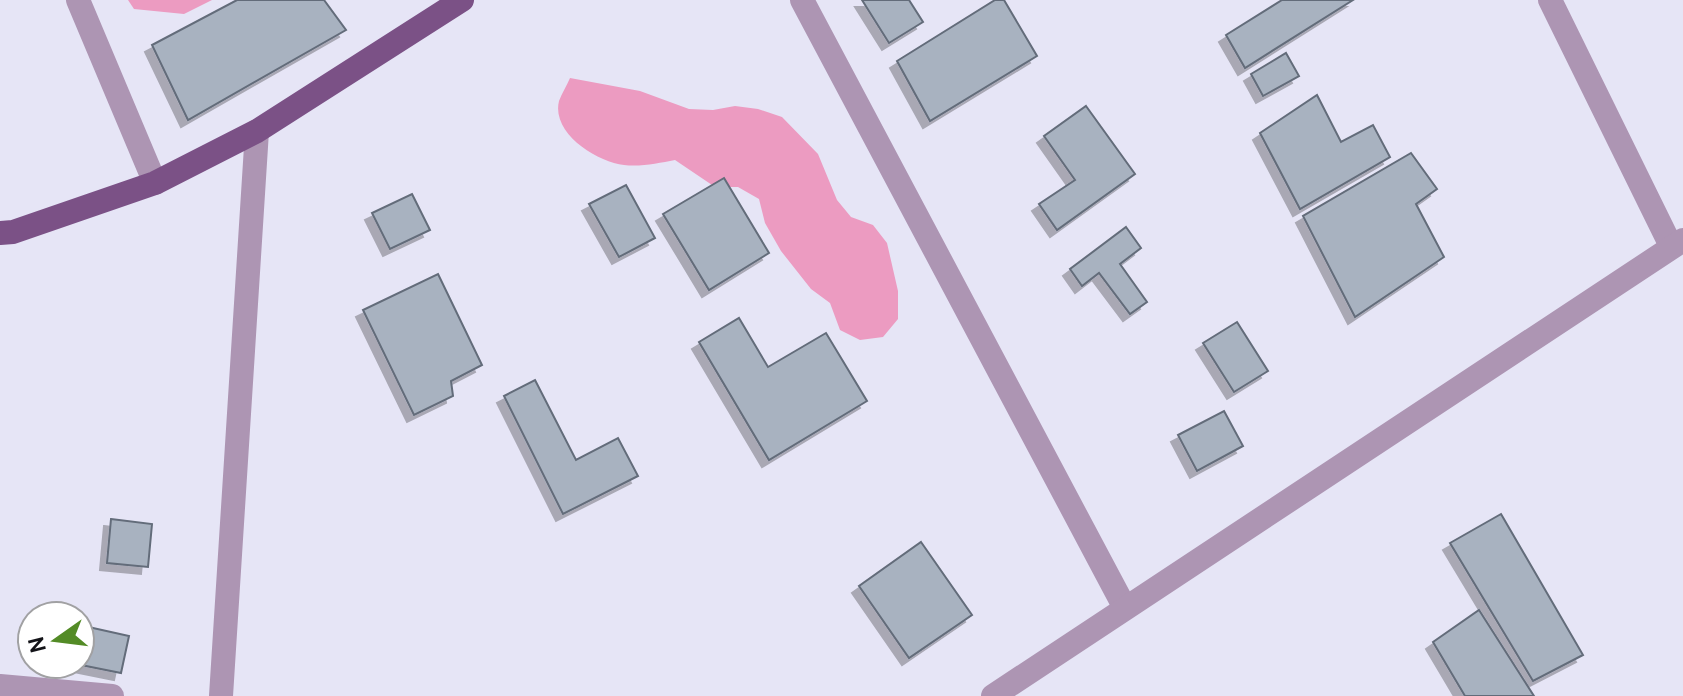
<svg xmlns="http://www.w3.org/2000/svg" width="1683" height="696" font-family="Cabin,sans-serif">
  <defs>
    <filter id="shadow"><feDropShadow dx="-7" dy="7" stdDeviation="0" flood-color="#0004"/></filter>
  </defs>
  <rect width="100%" height="100%" fill="#e6e5f6"/>
  <g fill="#ec9bc1">
    <path d="M 128,0 L 212,0 L 184,14 L 134,9 Z"/>
    <path d="M 570,78 L 640,91 L 689,109 L 713,110 L 735,106 L 758,109 L 782,117 L 818,154 L 837,200 L 851,217 L 873,225 L 887,243 L 898,291 L 898,319 L 883,337 L 860,340 L 840,330 L 830,303 L 811,289 L 781,251 L 765,223 L 759,199 L 738,187 L 715,187 L 675,160 C 659,163 641,167 624,165 C 597,162 551,133 559,101 C 562,93 567,85 570,78 Z"/>
  </g>
  <g fill="#a8b2c0" stroke="#636c7a" stroke-width="2" filter="url(#shadow)">
    <path d="M 237,0 L 324,0 L 346,30 L 188,120 L 152,45 Z"/>
    <path d="M 862,0 L 909,0 L 923,22 L 889,43 Z"/>
    <path d="M 995,0 L 1004,0 L 1037,56 L 930,121 L 897,61 Z"/>
    <path d="M 1282,0 L 1353,0 L 1245,68 L 1226,35 Z"/>
    <path d="M 1286,53 L 1299,76 L 1263,96 L 1251,74 Z"/>
    <path d="M 1317,95 L 1341,142 L 1373,125 L 1390,157 L 1300,209 L 1260,133 Z"/>
    <path d="M 1086,106 L 1135,174 L 1057,230 L 1039,204 L 1075,180 L 1044,136 Z"/>
    <path d="M 1411,153 L 1437,189 L 1416,204 L 1444,257 L 1355,317 L 1303,216 Z"/>
    <path d="M 724,178 L 769,253 L 709,290 L 663,214 Z"/>
    <path d="M 626,185 L 655,238 L 619,257 L 589,204 Z"/>
    <path d="M 412,194 L 430,230 L 390,249 L 372,213 Z"/>
    <path d="M 1126,227 L 1141,248 L 1120,264 L 1147,302 L 1130,314 L 1099,273 L 1082,286 L 1070,269 Z"/>
    <path d="M 438,274 L 482,365 L 451,381 L 453,396 L 414,415 L 363,310 Z"/>
    <path d="M 739,318 L 768,367 L 826,333 L 867,401 L 769,460 L 699,342 Z"/>
    <path d="M 1237,322 L 1268,371 L 1234,392 L 1203,343 Z"/>
    <path d="M 535,380 L 576,460 L 618,438 L 638,476 L 563,514 L 504,396 Z"/>
    <path d="M 1224,411 L 1243,446 L 1197,471 L 1178,435 Z"/>
    <path d="M 1501,514 L 1583,655 L 1533,681 L 1450,543 Z"/>
    <path d="M 111,519 L 152,524 L 148,567 L 107,563 Z"/>
    <path d="M 921,542 L 972,615 L 909,658 L 859,586 Z"/>
    <path d="M 1479,610 L 1534,696 L 1465,696 L 1433,642 Z"/>
    <path d="M 84,626 L 129,636 L 121,673 L 76,664 L 80,664 Z"/>
  </g>
  <g fill="none" stroke-linecap="round" stroke-linejoin="round">
    <g stroke="#ad95b3" stroke-width="24">
      <path d="M 78,0 L 155,183"/>
      <path d="M 802,0 L 1125,608"/>
      <path d="M 1550,0 L 1671,246"/>
      <path d="M 0,686 L 112,696"/>
      <path d="M 221,696 L 257,131"/>
      <path d="M 993,696 L 1683,240"/>
    </g>
    <path stroke="#7b5186" stroke-width="24" d="M 0,233 L 13,232 L 155,183 L 257,131 L 462,0"/>
  </g>
  <g transform="translate(56 640) rotate(256)"><circle r="38" fill="#ffffff" stroke="#a1a1a3" stroke-width="2"/>
  <path d="M0-6L14 30L0 20L-14 30Z" fill="#538b26"/>
  <text y="-12" font-size="22" font-weight="bold" text-anchor="middle" fill="#131318">N</text>
  </g>
</svg>
